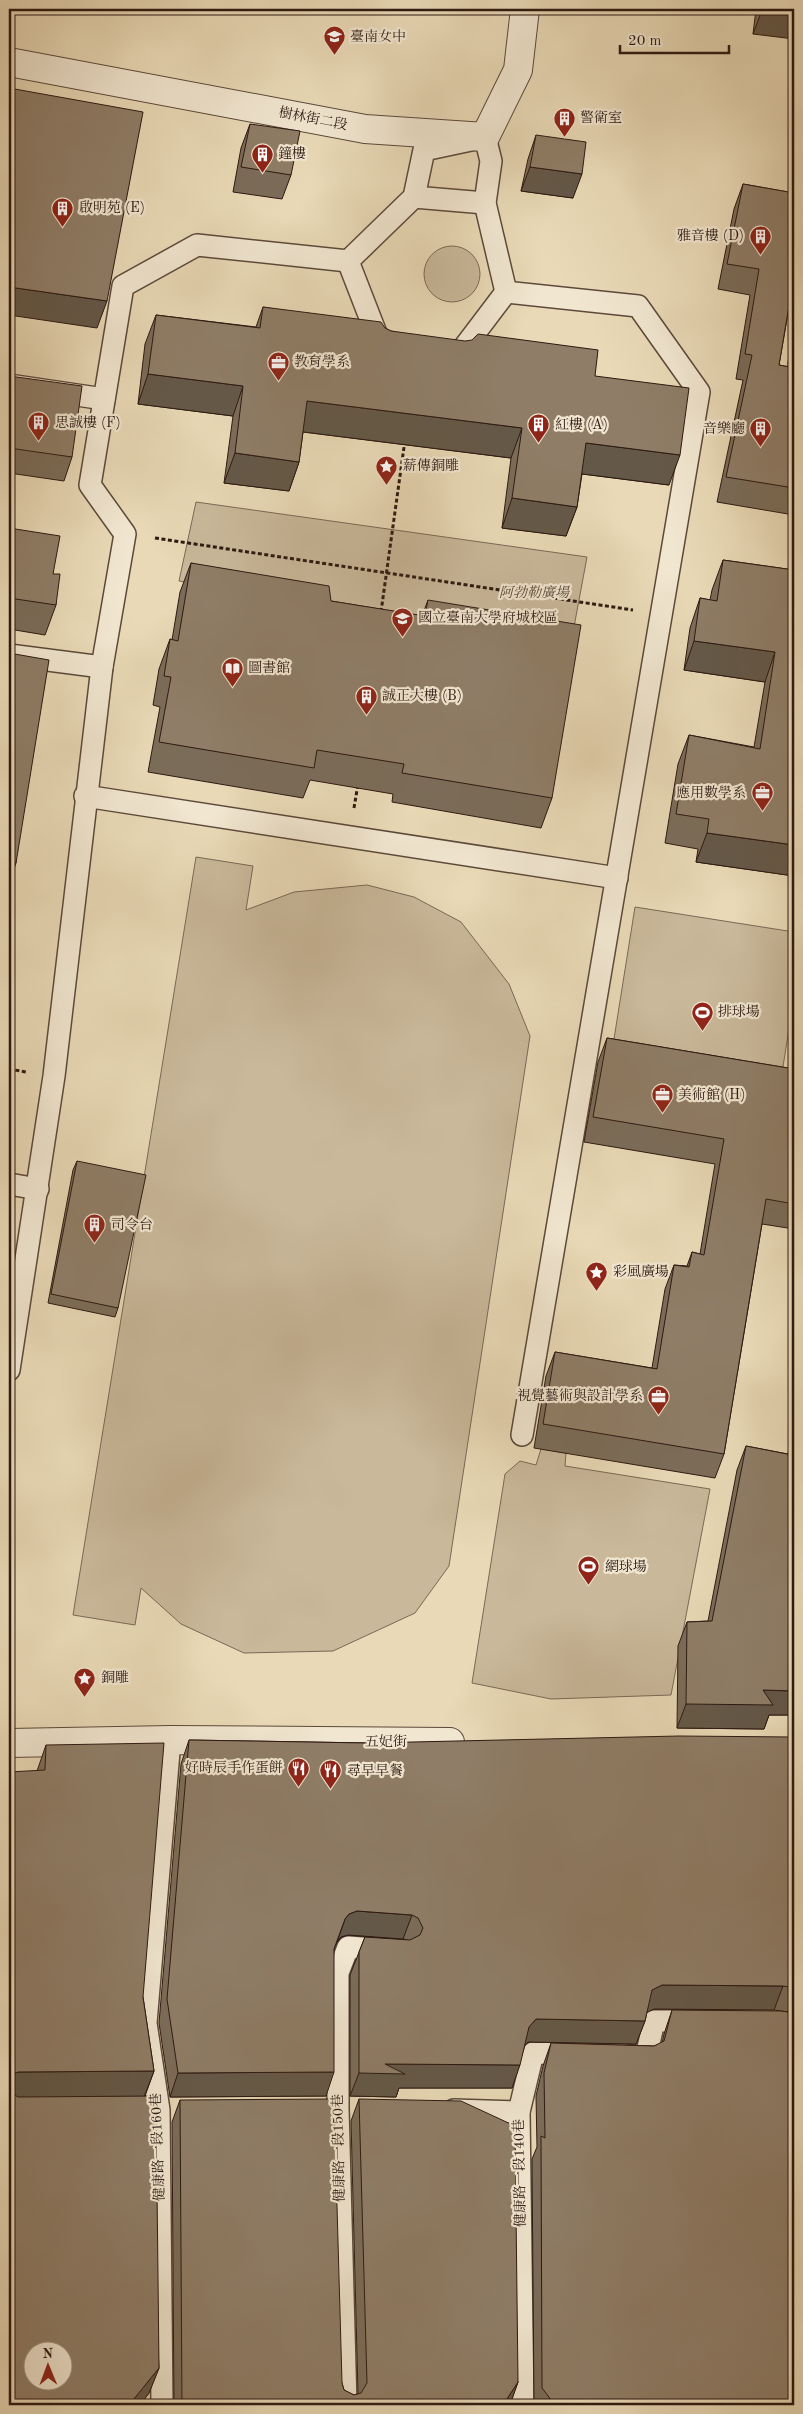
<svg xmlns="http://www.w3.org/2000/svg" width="803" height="2414" font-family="'Old Standard TT','Noto Serif TC',serif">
  <rect width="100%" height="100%" fill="#e9d9b6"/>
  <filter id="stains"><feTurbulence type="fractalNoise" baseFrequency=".004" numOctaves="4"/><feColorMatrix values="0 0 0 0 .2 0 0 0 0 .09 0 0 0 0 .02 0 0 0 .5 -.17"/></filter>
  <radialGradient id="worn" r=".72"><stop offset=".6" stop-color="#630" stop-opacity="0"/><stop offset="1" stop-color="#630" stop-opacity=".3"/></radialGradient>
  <g fill="#c9b89a" stroke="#7b6856">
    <circle cx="452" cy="274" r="28"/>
    <path d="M 794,333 L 794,387 L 783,385 Z"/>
    <path d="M 196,502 L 587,557 L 571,643 L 179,581 Z"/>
    <path d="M 196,857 L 253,866 L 246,910 L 294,892 L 367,885 L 414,897 L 461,922 L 509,984 L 530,1036 L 449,1566 L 415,1613 L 333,1651 L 244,1653 L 181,1624 L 141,1588 L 135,1625 L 73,1615 Z"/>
    <path d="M 635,907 L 794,932 L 794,997 L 779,1092 L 610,1064 Z"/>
    <path d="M 541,1449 L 566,1453 L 565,1466 L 710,1489 L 671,1695 L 551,1699 L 472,1683 L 505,1474 L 520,1461 L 536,1465 Z"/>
  </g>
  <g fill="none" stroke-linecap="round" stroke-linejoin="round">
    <defs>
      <g id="lane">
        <path d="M 414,197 L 485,203"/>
        <path d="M 348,261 L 381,346"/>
        <path d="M 506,292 L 638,306 L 699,392 L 522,1435"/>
        <path d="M 9,385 L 104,399"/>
        <path d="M 9,655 L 102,667"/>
        <path d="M 85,796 L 617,878"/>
        <path d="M 9,1184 L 38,1189"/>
        <path d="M 9,1370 L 54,1076 L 102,667 L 125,534 L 90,485 L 123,286 L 197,245 L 348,261 L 414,197 L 424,150 L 485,137 L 491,161 L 485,203 L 506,292 L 456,358 L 450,357"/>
        <path d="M 629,2056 L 646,2057 L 654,2021 L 698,2021"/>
        <path d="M 454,2110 L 519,2112"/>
        <path d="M 162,2405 L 159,2110 L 146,2023 L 170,1740"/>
        <path d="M 346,2405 L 338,2108 L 338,1973 L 348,1947 L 390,1950"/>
        <path d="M 523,2405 L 519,2112 L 533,2053 L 576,2054"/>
      </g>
      <g id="street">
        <path d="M 9,62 L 365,129 L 485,137 L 518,70 L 525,9"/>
        <path d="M 9,1743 L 170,1740 L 450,1742"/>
      </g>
    </defs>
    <use href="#lane" stroke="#5c493b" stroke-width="24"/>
    <use href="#street" stroke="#5c493b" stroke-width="30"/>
    <g stroke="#2d1912" stroke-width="3" stroke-dasharray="4 2.5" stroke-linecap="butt">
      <path d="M 155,538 L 633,610"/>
      <path d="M 381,612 L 405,440"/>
      <path d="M 354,808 L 358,784"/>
      <path d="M 9,1069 L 26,1072"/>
    </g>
    <use href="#lane" stroke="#f1e6d0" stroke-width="21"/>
    <use href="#street" stroke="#f1e6d0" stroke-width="28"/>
  </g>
  <g fill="#7b6c59" stroke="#2d1912">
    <path d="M 756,9 L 794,9 L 753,34 Z"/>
    <path d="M 250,124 L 291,175 L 282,199 L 233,192 L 241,148 Z"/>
    <path d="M 536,135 L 573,198 L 521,191 L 528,159 Z"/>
    <path d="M 743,184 L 794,193 L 794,302 L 790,302 L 779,365 L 794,368 L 794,515 L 717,502 L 743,380 L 736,379 L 750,295 L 718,289 L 734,209 Z"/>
    <path d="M 263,307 L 385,328 L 391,331 L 595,376 L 669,485 L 582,474 L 577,507 L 566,536 L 502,528 L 511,458 L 303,432 L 299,462 L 289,491 L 224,483 L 233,416 L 138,404 L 145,344 L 156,315 L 256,327 Z"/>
    <path d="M 9,376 L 72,457 L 64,481 L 9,473 Z"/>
    <path d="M 9,528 L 53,574 L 56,605 L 45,635 L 9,629 Z"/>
    <path d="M 723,560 L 794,570 L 794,876 L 696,862 L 698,849 L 665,843 L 678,764 L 689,735 L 754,747 L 765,682 L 684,670 L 690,628 L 700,598 L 710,600 L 712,590 Z"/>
    <path d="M 191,563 L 331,601 L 422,616 L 428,600 L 552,798 L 541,828 L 392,802 L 393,794 L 310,780 L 303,798 L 148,772 L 160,707 L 153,705 L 159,669 L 170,639 L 172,640 L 180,592 Z"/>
    <path d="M 9,653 L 16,863 L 9,884 Z"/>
    <path d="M 607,1038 L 794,1069 L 794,1229 L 762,1224 L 724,1454 L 715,1478 L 534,1448 L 546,1376 L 555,1352 L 652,1368 L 665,1289 L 674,1265 L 687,1266 L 692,1252 L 700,1254 L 715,1164 L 584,1142 L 598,1062 Z"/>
    <path d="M 77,1161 L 118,1308 L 115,1317 L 48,1303 L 73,1170 Z"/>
    <path d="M 794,1424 L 794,1715 L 769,1715 L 764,1729 L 677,1728 L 678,1646 L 687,1622 L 708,1621 L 737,1470 L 746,1446 L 788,1454 Z"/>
    <path d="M 189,1740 L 368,1743 L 794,1740 L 794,2405 L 534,2405 L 532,2159 L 537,2147 L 536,2096 L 543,2066 L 551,2043 L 654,2046 L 662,2043 L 664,2034 L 672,2010 L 788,2012 L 774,2010 L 654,2009 L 647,2012 L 645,2021 L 636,2044 L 528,2042 L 525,2045 L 512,2088 L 399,2088 L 396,2097 L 350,2096 L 350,1975 L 365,1937 L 407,1940 L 403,1939 L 348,1935 L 341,1937 L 337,1942 L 334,1949 L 326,2096 L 170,2097 L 159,2023 L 181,1764 Z"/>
    <path d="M 46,1745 L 143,1997 L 154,2071 L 145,2096 L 159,2368 L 149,2393 L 140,2405 L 9,2405 L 37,1771 Z"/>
    <path d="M 359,2099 L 518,2382 L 510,2404 L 510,2405 L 174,2405 L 172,2122 L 180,2100 L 342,2383 L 344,2390 L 354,2395 L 358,2394 L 351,2121 Z"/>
  </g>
  <g fill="#645848" stroke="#2d1912">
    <path d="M 762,10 L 794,14 L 794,39 L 753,34 Z"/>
    <path d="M 530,167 L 582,174 L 573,198 L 521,191 Z"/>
    <path d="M 9,287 L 107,301 L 97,328 L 9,315 Z"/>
    <path d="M 148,374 L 243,386 L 233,416 L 138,404 Z"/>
    <path d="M 307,401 L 522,428 L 511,458 L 296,431 Z"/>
    <path d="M 586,443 L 680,455 L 669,485 L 575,473 Z"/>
    <path d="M 235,453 L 299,462 L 289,491 L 224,483 Z"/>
    <path d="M 512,498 L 577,507 L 566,536 L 502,528 Z"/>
    <path d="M 694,641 L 775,652 L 765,682 L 684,670 Z"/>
    <path d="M 707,833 L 794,845 L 794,876 L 696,862 Z"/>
    <path d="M 763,1690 L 794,1691 L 794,1715 L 769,1715 L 764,1729 L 677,1728 L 686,1704 Z"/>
    <path d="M 357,1911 L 412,1915 L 403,1939 L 348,1935 L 341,1937 L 337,1942 L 345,1919 L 349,1914 Z"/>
    <path d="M 662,1985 L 783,1986 L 774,2010 L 654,2009 L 644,2014 L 652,1990 Z"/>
    <path d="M 536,2019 L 645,2021 L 636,2044 L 528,2042 L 521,2050 L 529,2027 Z"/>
    <path d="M 385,2064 L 520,2065 L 512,2088 L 399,2088 L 396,2097 L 350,2096 L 359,2073 Z"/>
    <path d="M 154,2071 L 144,2097 L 9,2098 L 9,2079 L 12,2074 L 18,2072 Z"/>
    <path d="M 334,2072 L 326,2096 L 170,2097 L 178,2073 Z"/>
    <path d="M 159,2368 L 149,2393 L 140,2405 L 129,2405 Z"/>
    <path d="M 518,2382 L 510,2405 L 503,2405 Z"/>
    <path d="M 321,2400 L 426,2400 L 424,2405 L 316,2405 Z"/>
  </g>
  <g fill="#8f7d67" stroke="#2d1912" fill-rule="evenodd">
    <path d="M 762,9 L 794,9 L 794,14 L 762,10 Z"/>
    <path d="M 9,88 L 143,112 L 107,301 L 9,287 Z"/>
    <path d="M 250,124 L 300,131 L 291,175 L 241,167 Z"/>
    <path d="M 536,135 L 586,142 L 582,174 L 530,167 Z"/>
    <path d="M 743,184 L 794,193 L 794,276 L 779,365 L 794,368 L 794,488 L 726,477 L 752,355 L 745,354 L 759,269 L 727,264 Z"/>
    <path d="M 263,307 L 381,322 L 385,328 L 391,331 L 465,341 L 472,340 L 478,334 L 598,350 L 595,376 L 689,388 L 680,455 L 586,443 L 577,507 L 512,498 L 522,428 L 307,401 L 299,462 L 235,453 L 243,386 L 148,374 L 156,315 L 260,328 Z"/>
    <path d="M 9,376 L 82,386 L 72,457 L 9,448 Z"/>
    <path d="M 9,528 L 60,536 L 53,574 L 60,574 L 56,605 L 9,598 Z"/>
    <path d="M 723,560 L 794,570 L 794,845 L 707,833 L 709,819 L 676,814 L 689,735 L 760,749 L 775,652 L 694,641 L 700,598 L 717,601 Z"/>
    <path d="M 191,563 L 329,586 L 331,601 L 425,616 L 428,600 L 581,625 L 552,798 L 402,773 L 404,764 L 317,750 L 314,768 L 159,742 L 171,677 L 164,676 L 170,639 L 178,641 Z"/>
    <path d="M 9,653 L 49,660 L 16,863 L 9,862 Z"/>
    <path d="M 607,1038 L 794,1069 L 794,1204 L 766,1199 L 724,1454 L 543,1424 L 555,1352 L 657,1369 L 674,1265 L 689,1267 L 692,1252 L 704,1255 L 724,1139 L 593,1117 Z"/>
    <path d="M 77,1161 L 146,1175 L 118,1308 L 51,1294 Z"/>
    <path d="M 794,1443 L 794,1691 L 763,1690 L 773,1705 L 686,1704 L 687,1622 L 712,1621 L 746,1446 L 792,1455 Z"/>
    <path d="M 679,1736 L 792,1737 L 794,1740 L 794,1988 L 783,1986 L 662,1985 L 652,1990 L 645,2021 L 536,2019 L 529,2027 L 520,2065 L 385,2064 L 405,2074 L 359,2073 L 359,1952 L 365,1937 L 410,1940 L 420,1935 L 423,1928 L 418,1918 L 412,1915 L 357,1911 L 349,1914 L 345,1919 L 334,1949 L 334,2072 L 178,2073 L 167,1999 L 189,1740 L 368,1743 Z"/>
    <path d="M 164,1743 L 143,1997 L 154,2071 L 18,2072 L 12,2074 L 9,2079 L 9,1772 L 45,1770 L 46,1745 Z"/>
    <path d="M 672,2010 L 781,2011 L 794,2013 L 794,2405 L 555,2405 L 542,2388 L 541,2136 L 545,2138 L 544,2073 L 551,2043 L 654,2046 L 664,2041 Z"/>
    <path d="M 9,2092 L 18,2097 L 156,2096 L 159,2368 L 129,2405 L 9,2405 ZM 32,2352 L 62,2352 L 62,2382 L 32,2382 Z"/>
    <path d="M 334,2099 L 342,2383 L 344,2390 L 354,2395 L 361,2393 L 367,2383 L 359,2099 L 461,2101 L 515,2126 L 518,2382 L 503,2405 L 426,2405 L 426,2400 L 321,2400 L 316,2405 L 182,2405 L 180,2100 Z"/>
  </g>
  <defs>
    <symbol id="school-pin" viewBox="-11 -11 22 30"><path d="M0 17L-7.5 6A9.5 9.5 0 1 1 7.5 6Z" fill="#8f2418" stroke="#f1e6d0"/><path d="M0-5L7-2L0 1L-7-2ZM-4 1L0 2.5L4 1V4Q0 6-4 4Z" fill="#fff"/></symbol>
    <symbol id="building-pin" viewBox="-11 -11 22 30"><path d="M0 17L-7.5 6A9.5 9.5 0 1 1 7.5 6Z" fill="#8f2418" stroke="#f1e6d0"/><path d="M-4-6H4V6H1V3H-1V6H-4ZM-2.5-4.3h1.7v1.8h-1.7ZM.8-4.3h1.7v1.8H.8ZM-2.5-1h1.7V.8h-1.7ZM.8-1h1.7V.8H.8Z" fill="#fff"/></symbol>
    <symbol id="office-pin" viewBox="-11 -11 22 30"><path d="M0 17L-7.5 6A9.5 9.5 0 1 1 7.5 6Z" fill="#8f2418" stroke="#f1e6d0"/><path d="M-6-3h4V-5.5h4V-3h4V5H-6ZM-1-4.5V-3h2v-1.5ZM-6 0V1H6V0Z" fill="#fff"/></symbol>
    <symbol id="sight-pin" viewBox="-11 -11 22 30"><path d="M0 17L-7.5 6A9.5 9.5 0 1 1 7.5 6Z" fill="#8f2418" stroke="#f1e6d0"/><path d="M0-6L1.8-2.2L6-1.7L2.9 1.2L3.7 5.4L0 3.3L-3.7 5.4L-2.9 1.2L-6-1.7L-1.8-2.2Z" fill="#fff"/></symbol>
    <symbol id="university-pin" viewBox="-11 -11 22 30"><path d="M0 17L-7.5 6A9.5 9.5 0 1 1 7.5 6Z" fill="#8f2418" stroke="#f1e6d0"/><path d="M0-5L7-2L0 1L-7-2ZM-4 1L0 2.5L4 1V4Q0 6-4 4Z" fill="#fff"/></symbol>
    <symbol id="library-pin" viewBox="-11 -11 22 30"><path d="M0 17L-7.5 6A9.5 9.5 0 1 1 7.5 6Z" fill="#8f2418" stroke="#f1e6d0"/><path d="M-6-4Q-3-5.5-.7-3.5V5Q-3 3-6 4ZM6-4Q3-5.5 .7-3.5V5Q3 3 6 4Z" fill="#fff"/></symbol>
    <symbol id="stadium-pin" viewBox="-11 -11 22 30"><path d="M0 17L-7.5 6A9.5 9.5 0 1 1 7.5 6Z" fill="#8f2418" stroke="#f1e6d0"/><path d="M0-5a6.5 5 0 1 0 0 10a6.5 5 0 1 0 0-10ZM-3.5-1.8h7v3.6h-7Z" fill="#fff"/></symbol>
    <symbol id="restaurant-pin" viewBox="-11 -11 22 30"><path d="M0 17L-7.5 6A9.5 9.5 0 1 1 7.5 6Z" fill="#8f2418" stroke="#f1e6d0"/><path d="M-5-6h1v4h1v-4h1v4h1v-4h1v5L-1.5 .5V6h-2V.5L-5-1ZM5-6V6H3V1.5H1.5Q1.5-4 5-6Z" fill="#fff"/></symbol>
  </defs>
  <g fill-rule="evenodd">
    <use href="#school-pin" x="322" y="24" width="25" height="34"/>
    <use href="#building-pin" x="552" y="106" width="25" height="34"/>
    <use href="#building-pin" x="250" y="142" width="25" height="34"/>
    <use href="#building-pin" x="50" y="196" width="25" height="34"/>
    <use href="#building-pin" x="748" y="224" width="25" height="34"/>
    <use href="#office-pin" x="266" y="350" width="25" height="34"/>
    <use href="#building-pin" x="26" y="410" width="25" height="34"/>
    <use href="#building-pin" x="526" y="412" width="25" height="34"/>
    <use href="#building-pin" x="748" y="416" width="25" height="34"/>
    <use href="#sight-pin" x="374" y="454" width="25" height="34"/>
    <use href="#university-pin" x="390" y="606" width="25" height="34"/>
    <use href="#library-pin" x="220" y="656" width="25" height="34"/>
    <use href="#building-pin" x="354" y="684" width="25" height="34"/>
    <use href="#office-pin" x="750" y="780" width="25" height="34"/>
    <use href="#stadium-pin" x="690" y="1000" width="25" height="34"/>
    <use href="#office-pin" x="650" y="1082" width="25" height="34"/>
    <use href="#building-pin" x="82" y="1212" width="25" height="34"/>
    <use href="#sight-pin" x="584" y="1260" width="25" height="34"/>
    <use href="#office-pin" x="646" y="1384" width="25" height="34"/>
    <use href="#stadium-pin" x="576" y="1554" width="25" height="34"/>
    <use href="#sight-pin" x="72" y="1666" width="25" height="34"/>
    <use href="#restaurant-pin" x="286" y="1756" width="25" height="34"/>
    <use href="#restaurant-pin" x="318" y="1758" width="25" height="34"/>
  </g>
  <g text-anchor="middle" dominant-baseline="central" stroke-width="4.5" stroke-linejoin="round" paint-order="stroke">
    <g font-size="14" fill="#2d1912" stroke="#f1e6d0" text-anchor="start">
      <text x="350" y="37">臺南女中</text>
      <text x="580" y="118">警衛室</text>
      <text x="278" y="154">鐘樓</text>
      <text x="79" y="208">啟明苑 (E)</text>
      <text x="744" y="236" text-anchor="end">雅音樓 (D)</text>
      <text x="294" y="362">教育學系</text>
      <text x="55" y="423">思誠樓 (F)</text>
      <text x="555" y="425">紅樓 (A)</text>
      <text x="745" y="429" text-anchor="end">音樂廳</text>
      <text x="403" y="466">薪傳銅雕</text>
      <text x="418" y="618">國立臺南大學府城校區</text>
      <text x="248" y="668">圖書館</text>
      <text x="382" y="696">誠正大樓 (B)</text>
      <text x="746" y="793" text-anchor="end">應用數學系</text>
      <text x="718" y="1012">排球場</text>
      <text x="678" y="1095">美術館 (H)</text>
      <text x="111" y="1225">司令台</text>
      <text x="613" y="1272">彩風廣場</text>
      <text x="643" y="1396" text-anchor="end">視覺藝術與設計學系</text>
      <text x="605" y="1567">網球場</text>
      <text x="101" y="1678">銅雕</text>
      <text x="283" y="1768" text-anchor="end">好時辰手作蛋餅</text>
      <text x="347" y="1771">尋早早餐</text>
    </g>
    <g font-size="14" fill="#2d1912" stroke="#f1e6d0">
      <text transform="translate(313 119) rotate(11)">樹林街二段</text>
      <text x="386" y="1742">五妃街</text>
      <text transform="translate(158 2147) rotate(-92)">健康路一段160巷</text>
      <text transform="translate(339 2148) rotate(-91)">健康路一段150巷</text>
      <text transform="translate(520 2173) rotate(-91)">健康路一段140巷</text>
    </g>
    <g font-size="14" font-style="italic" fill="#5c493b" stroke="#f1e6d0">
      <text x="534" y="593">阿勃勒廣場</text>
    </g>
  </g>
  <rect width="803" height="2414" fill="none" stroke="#e9d9b6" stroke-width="30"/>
  <rect x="10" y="10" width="783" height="2394" fill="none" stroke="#2d1912" stroke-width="2.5"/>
  <rect x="15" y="15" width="773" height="2384" fill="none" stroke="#2d1912"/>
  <g transform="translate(48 2366) rotate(359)"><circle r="24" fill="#f1e6d0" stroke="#a39484"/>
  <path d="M0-4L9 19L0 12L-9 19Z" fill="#8f2418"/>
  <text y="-8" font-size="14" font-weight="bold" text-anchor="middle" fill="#2d1912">N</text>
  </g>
  <path d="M620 45v8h109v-8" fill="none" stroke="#2d1912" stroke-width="2.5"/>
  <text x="628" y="45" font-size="15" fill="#2d1912" stroke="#f1e6d0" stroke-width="4" paint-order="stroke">20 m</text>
  <rect width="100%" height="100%" filter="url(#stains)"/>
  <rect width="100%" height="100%" fill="url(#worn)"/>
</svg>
